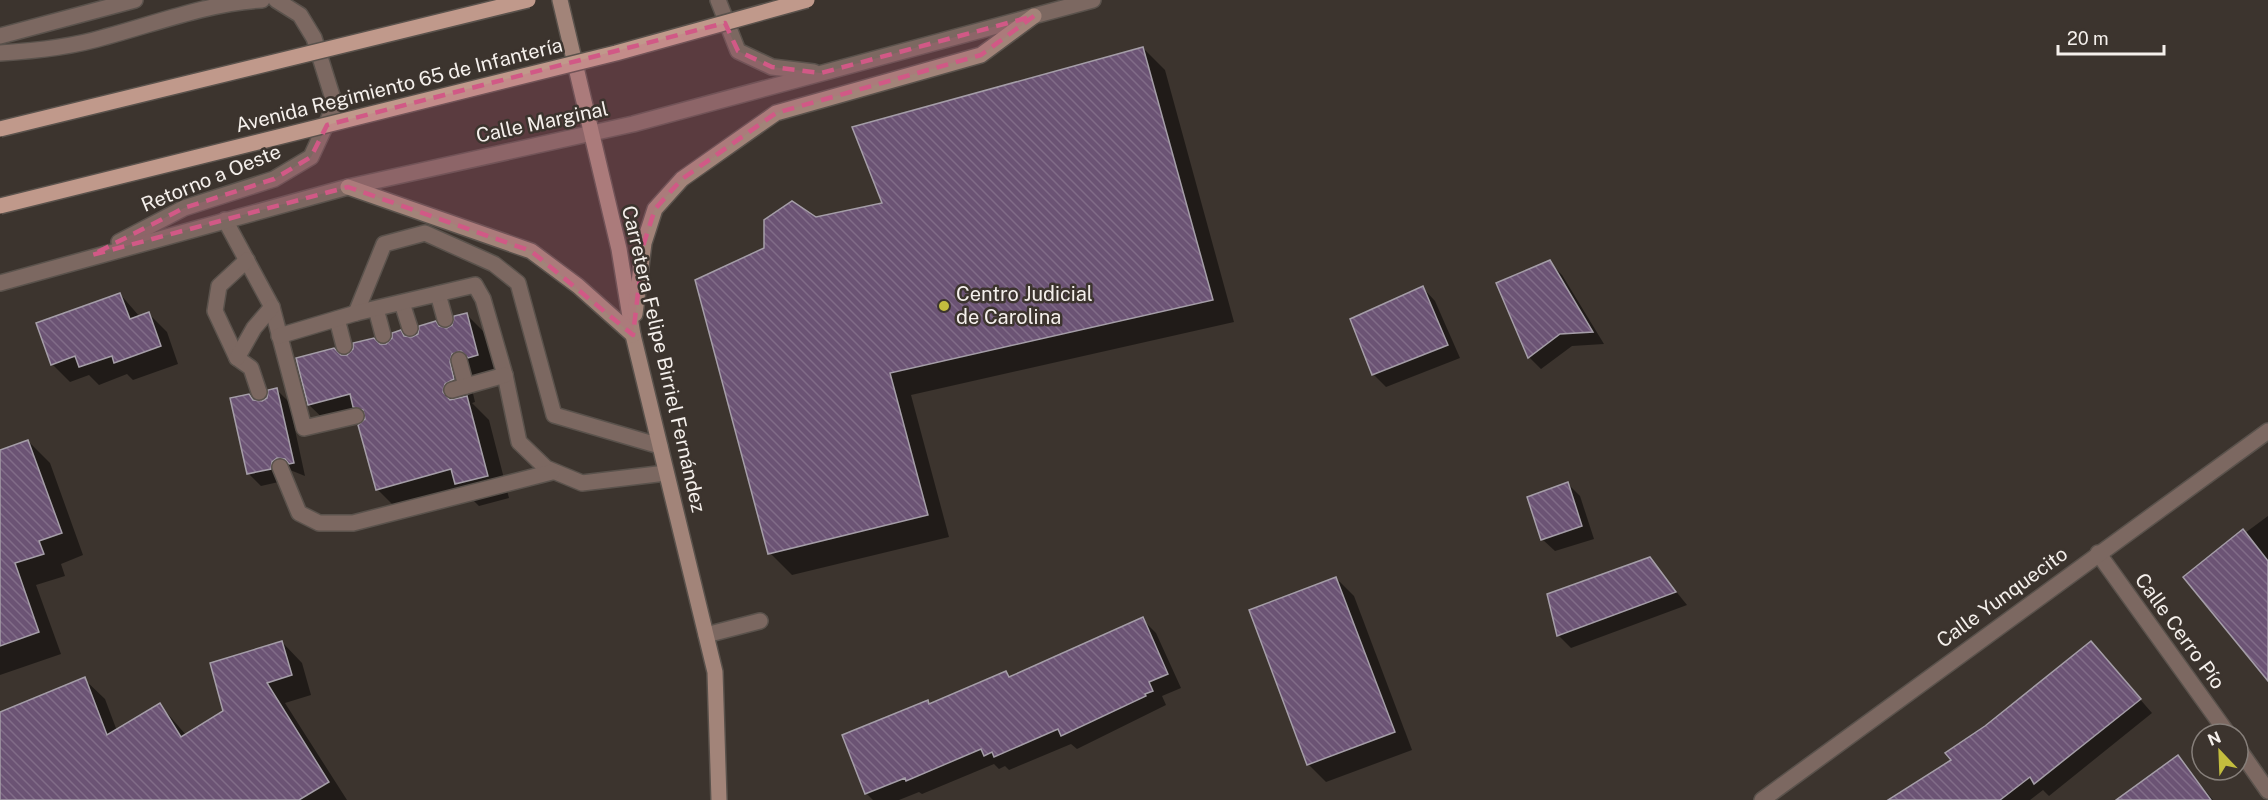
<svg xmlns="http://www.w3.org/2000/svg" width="2268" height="800" font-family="'Public Sans',sans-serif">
  <defs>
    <pattern id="building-back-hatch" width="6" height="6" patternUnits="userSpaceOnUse" patternTransform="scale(1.5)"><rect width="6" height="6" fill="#6b5374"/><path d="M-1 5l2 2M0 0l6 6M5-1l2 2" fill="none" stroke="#816c88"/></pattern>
  </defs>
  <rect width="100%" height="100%" fill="#3c342e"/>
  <g fill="#0007">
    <path d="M 1143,48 L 1165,70 L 1234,322 L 911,395 L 949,537 L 792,575 L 770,553 L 766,249 L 816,218 L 884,205 Z"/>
    <path d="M 1549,262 L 1562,275 L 1604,344 L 1572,346 L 1541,369 L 1529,357 Z"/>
    <path d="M 1423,288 L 1435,301 L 1460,358 L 1386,387 L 1373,374 Z"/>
    <path d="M 120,294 L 140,317 L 149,314 L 167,332 L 178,364 L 133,380 L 127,374 L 99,385 L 89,375 L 70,382 L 52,364 Z"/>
    <path d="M 466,314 L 489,337 L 499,377 L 492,379 L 484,372 L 474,375 L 471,385 L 475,402 L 472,403 L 489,420 L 509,498 L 479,506 L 466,493 L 399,511 L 377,489 L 371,416 L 332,427 L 309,405 L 298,360 L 348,357 L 405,337 L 413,339 L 440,328 L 447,330 Z"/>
    <path d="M 277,390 L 289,402 L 305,476 L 290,470 L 284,474 L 283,481 L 261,486 L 249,474 L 249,396 L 255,401 L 262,403 Z"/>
    <path d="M 28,441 L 50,463 L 83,555 L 61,564 L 65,576 L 36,585 L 61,654 L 0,675 L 0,451 Z"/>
    <path d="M 1567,483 L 1580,496 L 1594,539 L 1555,551 L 1542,539 Z"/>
    <path d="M 2268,516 L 2268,679 L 2245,533 Z"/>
    <path d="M 1649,558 L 1687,605 L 1571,648 L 1558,635 Z"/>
    <path d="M 1336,578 L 1354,596 L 1412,750 L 1326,782 L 1308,764 Z"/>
    <path d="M 1142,619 L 1156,633 L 1181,688 L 1162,696 L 1166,705 L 1077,749 L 1071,744 L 1009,770 L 1005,766 L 999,769 L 994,764 L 922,794 L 919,792 L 899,800 L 873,800 L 866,793 L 928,702 L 930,705 L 1006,673 L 1011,678 Z"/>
    <path d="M 282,642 L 302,663 L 311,695 L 285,703 L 347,800 L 0,800 L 0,713 L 84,679 L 105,699 L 117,731 L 160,705 L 186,735 L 225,711 Z"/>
    <path d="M 2091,643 L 2152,713 L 2049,796 L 2043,790 L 2030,800 L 1891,800 L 1953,761 L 1986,727 Z"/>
    <path d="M 2178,757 L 2213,800 L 2120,800 Z"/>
  </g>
  <g fill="url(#building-back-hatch)" stroke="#a59ea8" stroke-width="1.5">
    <path d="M 1143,47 L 1213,300 L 890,373 L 928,515 L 768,554 L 695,280 L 764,248 L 764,220 L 792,201 L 816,217 L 882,203 L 852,127 Z"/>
    <path d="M 1550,260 L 1593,332 L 1560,334 L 1528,358 L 1496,283 Z"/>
    <path d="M 1423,286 L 1448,345 L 1372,375 L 1350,319 Z"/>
    <path d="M 120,293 L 130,319 L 149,312 L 161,346 L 114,363 L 112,356 L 79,367 L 75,356 L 51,365 L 36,323 Z"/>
    <path d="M 467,313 L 478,355 L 468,358 L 461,351 L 452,354 L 450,362 L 454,379 L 445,384 L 443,392 L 450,400 L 467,396 L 488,476 L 455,484 L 451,469 L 376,490 L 358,425 L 365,419 L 363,410 L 353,407 L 350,394 L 308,405 L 296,358 L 334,348 L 341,355 L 347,355 L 353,349 L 353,343 L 374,338 L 380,344 L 386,344 L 392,338 L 392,333 L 401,330 L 404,336 L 412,337 L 418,334 L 419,326 L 436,321 L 439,326 L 447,328 L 452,325 L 454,316 Z"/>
    <path d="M 277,388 L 294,463 L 289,464 L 285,459 L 277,458 L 272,462 L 271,469 L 247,474 L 230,398 L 249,394 L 253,400 L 262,401 L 267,398 L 268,390 Z"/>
    <path d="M 28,440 L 62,533 L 39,541 L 44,554 L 15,563 L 39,632 L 0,646 L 0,450 Z"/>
    <path d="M 1568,482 L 1582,526 L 1541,540 L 1527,497 Z"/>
    <path d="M 2243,529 L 2268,561 L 2268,681 L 2183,577 Z"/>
    <path d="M 1650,557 L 1676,592 L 1557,636 L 1547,594 Z"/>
    <path d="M 1336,577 L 1395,732 L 1307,765 L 1249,610 Z"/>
    <path d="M 1143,617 L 1168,674 L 1149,682 L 1153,691 L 1145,694 L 1146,696 L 1061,736 L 1058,729 L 994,757 L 992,752 L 984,756 L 981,749 L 906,781 L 905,778 L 865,794 L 842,735 L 928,700 L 929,704 L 1006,671 L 1009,677 Z"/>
    <path d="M 282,641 L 292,675 L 267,683 L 329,782 L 299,800 L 0,800 L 0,712 L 85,677 L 107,735 L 160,703 L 181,737 L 223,711 L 210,663 Z"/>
    <path d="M 2091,641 L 2141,699 L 2034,784 L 2030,777 L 2000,800 L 1888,800 L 1951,760 L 1945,753 L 1985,726 Z"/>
    <path d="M 2178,755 L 2211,800 L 2116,800 Z"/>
  </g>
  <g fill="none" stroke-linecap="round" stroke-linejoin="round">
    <defs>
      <g id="lane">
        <path d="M 225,220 L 272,307 L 304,428 L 356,416"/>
        <path d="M 247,260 L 219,286 L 215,311 L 237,358 L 251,368 L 259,392"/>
        <path d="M 438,294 L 445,319"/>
        <path d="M 402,303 L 410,328"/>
        <path d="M 376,309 L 383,335"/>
        <path d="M 356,313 L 384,244 L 425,233 L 494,264 L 518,283 L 554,415 L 660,446"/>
        <path d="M 337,319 L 344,346"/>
        <path d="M 279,336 L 356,313 L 475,285 L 483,299 L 505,375 L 519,442 L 546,468 L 582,483 L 666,473"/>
        <path d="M 237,358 L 254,328 L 272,307"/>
        <path d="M 459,360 L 466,386"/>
        <path d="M 452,390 L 505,375"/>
        <path d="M 280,467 L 299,513 L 319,523 L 353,523 L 552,472"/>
        <path d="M 706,635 L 760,621"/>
      </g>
      <g id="street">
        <path d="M 718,0 L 738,51 L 772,67 L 814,72"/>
        <path d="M 0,36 L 135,0"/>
        <path d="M 0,53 C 34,51 72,47 105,37 C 157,23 208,3 262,0"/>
        <path d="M 119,242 L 184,208 L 274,179 L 311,157 L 335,105 L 314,38 L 300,15 L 276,0"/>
        <path d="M 0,283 L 348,187 L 633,124 L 1093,0"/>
        <path d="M 2098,553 L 2228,734"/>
        <path d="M 2238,748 L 2268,791"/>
        <path d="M 1762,800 L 2268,431"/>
      </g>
      <g id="secondary">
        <path d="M 560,0 L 619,249 L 633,335 L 715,672 L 719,800"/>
        <path d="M 348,187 L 531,251 L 578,286 L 633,335"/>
        <path d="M 635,314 L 644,243 L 655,209 L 682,179 L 776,113 L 981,55 L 1034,16"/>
      </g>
    </defs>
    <use href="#lane" stroke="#5a524c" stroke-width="18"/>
    <use href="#street" stroke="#5a524c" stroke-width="18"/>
    <use href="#secondary" stroke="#5a524c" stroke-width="18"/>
    <use href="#lane" stroke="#7c6861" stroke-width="15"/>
    <use href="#street" stroke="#7c6861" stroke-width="15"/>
    <use href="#secondary" stroke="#a28479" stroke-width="15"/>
    <defs>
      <g id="primary-bridge">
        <path d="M 0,129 L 528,0"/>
        <path d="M 0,206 L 616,53 L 807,0"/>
      </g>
    </defs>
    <use href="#primary-bridge" stroke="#5a524c" stroke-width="18" stroke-linecap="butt"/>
    <use href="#primary-bridge" stroke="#c0998b" stroke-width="15"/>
  </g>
  <path fill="#d15986" fill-opacity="0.2" stroke="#d15986" stroke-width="4.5" stroke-dasharray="12 8" stroke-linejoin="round" d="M 1034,16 L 981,55 L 776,113 L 682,179 L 655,209 L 644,243 L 633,335 L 531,251 L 348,187 L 92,255 L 184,208 L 274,179 L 311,157 L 327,125 L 725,23 L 738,51 L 772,67 L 821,73 Z"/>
  <circle fill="#c3bd3e" stroke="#3c342e" stroke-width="2" cx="944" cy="306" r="6"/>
  <g text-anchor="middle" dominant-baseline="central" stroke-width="5" stroke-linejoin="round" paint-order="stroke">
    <g font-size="20" fill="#f5f0ec" stroke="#3c342e">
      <text transform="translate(399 85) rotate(-14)">Avenida Regimiento 65 de Infantería</text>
      <text transform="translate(542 122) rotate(-12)">Calle Marginal</text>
      <text transform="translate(211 178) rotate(-22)">Retorno a Oeste</text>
      <text transform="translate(664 359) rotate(77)">Carretera Felipe Birriel Fernández</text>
      <text transform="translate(2002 597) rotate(-36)">Calle Yunquecito</text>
      <text transform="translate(2180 631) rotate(54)">Calle Cerro Pío</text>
    </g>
    <g font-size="20" fill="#f5f0ec" stroke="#3c342e" text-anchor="start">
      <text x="956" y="294">Centro Judicial<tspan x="956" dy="23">de Carolina</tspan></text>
    </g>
  </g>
  <g transform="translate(2220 752) rotate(337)"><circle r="28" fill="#3c342e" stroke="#867f7a" stroke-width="1.5"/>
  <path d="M0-4.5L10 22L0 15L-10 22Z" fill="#c3bd3e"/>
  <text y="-9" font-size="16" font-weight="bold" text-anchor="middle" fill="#f5f0ec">N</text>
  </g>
  <path d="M2058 45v9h106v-9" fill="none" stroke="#f5f0ec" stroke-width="3"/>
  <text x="2067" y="45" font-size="18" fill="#f5f0ec" stroke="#3c342e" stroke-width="4.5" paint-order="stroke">20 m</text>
</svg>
